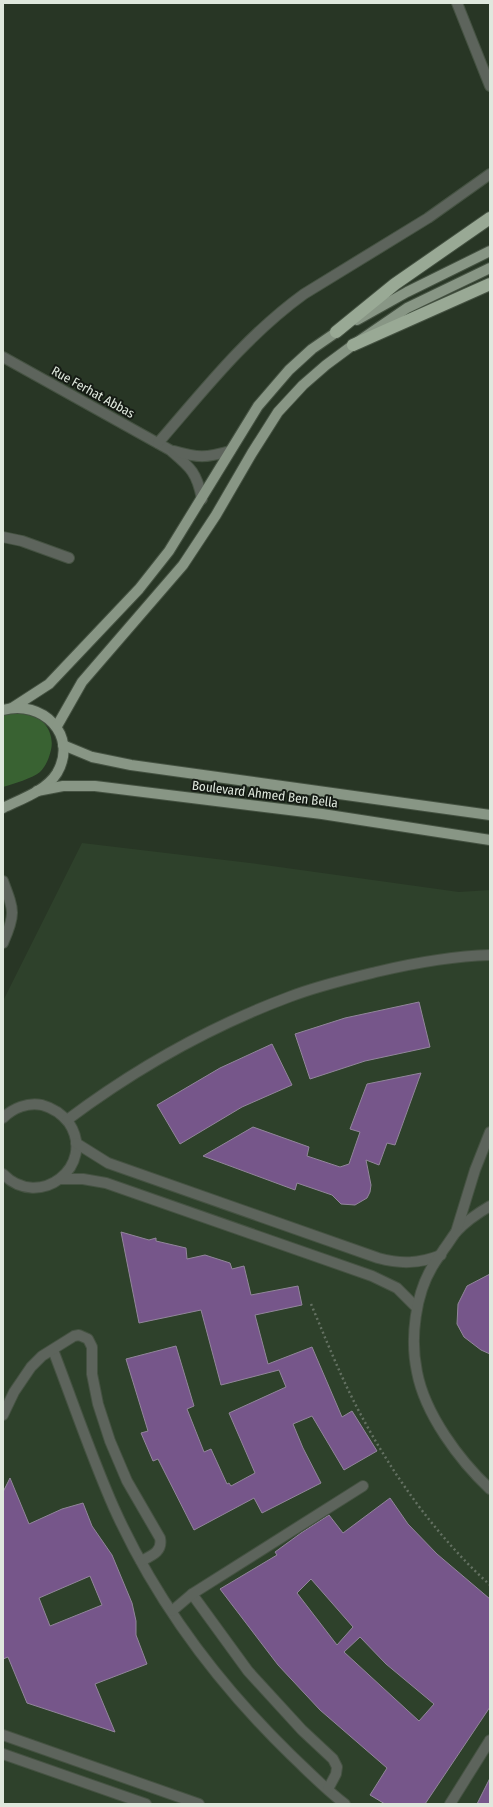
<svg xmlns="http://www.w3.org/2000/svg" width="493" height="1807" font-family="'Fira Sans Condensed',sans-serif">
  <rect width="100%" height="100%" fill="#283625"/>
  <path fill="#2e412b" d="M 82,843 L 250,863 L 459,892 L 490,890 L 490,1804 L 3,1804 L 3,1001 Z"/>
  <path fill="#396232" d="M 3,713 C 10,713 18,712 25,713 C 43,715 55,733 51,750 C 49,758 46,766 40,772 C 33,778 13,784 3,787 Z"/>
  <g fill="#76568a" stroke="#92869b" fill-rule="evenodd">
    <path d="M 419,1002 L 430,1047 L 365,1061 L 310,1079 L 295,1034 L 345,1018 Z"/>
    <path d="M 272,1044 L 292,1085 L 242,1107 L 180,1144 L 157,1105 L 220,1068 Z"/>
    <path d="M 421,1073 L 395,1145 L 387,1143 L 379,1165 L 366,1160 L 371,1185 L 370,1192 L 367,1198 L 355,1205 L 341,1204 L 332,1195 L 297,1183 L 295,1190 L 203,1156 L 253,1127 L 309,1147 L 307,1156 L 340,1167 L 349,1164 L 360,1132 L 350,1129 L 367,1084 Z"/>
    <path d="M 121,1232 L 149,1240 L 156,1238 L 156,1241 L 186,1248 L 187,1259 L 205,1255 L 230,1263 L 232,1269 L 244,1266 L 251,1295 L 298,1286 L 302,1305 L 255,1315 L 268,1364 L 312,1347 L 342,1417 L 352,1411 L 377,1451 L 344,1470 L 312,1416 L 293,1424 L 303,1448 L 321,1483 L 262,1513 L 254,1498 L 194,1530 L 158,1459 L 153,1461 L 141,1433 L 148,1431 L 126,1359 L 176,1346 L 194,1406 L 187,1409 L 204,1452 L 211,1449 L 227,1484 L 229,1483 L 231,1486 L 255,1473 L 229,1413 L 286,1387 L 279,1370 L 221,1385 L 201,1310 L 139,1323 Z"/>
    <path d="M 490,1274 L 490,1354 L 481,1350 L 464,1337 L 457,1324 L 458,1304 L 467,1286 Z"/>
    <path d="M 10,1478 L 29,1524 L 62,1509 L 83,1503 L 92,1526 L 112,1555 L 132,1603 L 136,1621 L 136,1635 L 147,1664 L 95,1684 L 115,1732 L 27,1703 L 8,1657 L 3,1659 L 3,1492 ZM 90,1576 L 102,1605 L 50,1626 L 39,1598 Z"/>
    <path d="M 390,1498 L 408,1524 L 437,1554 L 490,1599 L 490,1707 L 425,1804 L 385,1804 L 370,1795 L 387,1768 L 320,1710 L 278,1665 L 220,1589 L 277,1555 L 275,1552 L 301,1533 L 329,1515 L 343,1533 ZM 311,1579 L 353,1627 L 337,1645 L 297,1593 ZM 360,1637 L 386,1664 L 434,1704 L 419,1721 L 344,1652 Z"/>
    <path d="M 490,1778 L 490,1804 L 477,1804 Z"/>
  </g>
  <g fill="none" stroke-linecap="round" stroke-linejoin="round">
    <defs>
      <g id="minor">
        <path d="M 457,3 L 490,86"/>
        <path d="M 3,357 L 170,450 C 190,467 197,472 202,499"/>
        <path d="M 158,443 C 204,390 246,336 304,294 L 428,218 L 490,174"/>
        <path d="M 174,451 C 198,458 206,458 230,451"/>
        <path d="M 3,537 L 22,541 L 69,558"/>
        <path d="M 3,881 C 14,910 16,914 3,943"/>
        <path d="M 3,1118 C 13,1108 28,1102 42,1105 C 53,1108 62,1114 69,1123 C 97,1166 39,1211 3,1174"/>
        <path d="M 67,1120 C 135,1069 209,1027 289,997 C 317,986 347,979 376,972 C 414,963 451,956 490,955"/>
        <path d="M 76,1143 L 108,1163 L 378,1258 C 400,1264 419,1264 441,1255"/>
        <path d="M 60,1179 L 83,1179 L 106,1183 L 372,1276 L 397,1288 L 417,1308"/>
        <path d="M 490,1206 C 478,1213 466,1221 456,1232 C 452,1237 448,1244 444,1249 C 441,1254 437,1259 434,1264 C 415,1293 410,1339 417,1372 C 425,1414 459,1460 490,1489"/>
        <path d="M 456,1232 L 475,1170 L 490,1132"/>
        <path d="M 53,1350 C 73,1402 91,1456 114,1508 C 156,1601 218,1684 291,1755 C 308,1771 326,1790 345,1804"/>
        <path d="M 3,1415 L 14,1392 L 31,1367 L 42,1356 L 74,1336 L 79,1335 L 88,1339 L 92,1347 L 92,1374 L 98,1404 L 110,1441 L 127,1481 L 160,1538 C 163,1552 151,1556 141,1561"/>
        <path d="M 192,1594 L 248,1671 L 302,1730 L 333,1759 L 337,1767 L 336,1774 L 328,1789"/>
        <path d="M 172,1611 L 192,1594 L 363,1486"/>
        <path d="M 3,1735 L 199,1804"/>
        <path d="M 3,1754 L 146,1804"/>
        <path d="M 450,1804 L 490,1740"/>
      </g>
      <g id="major">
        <path d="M 357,320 L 407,292 L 490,251"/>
        <path d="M 12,708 L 49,684 L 139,589 L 169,551 L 258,406 L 289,370 L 312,349 L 341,329"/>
        <path d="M 3,710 C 42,699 79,735 57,773 C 46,791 21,799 3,808"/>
        <path d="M 57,726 L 82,682 L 183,565 L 216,515 L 252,453 L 278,412 L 303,385 L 326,365 L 353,345 L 407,308 L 490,268"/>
        <path d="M 63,745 L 92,757 L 131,765 L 490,815"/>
        <path d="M 37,791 L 63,786 L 95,786 L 322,814 L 490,840"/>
      </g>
      <g id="highway">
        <path d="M 336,332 L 395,284 L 490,218"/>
        <path d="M 353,345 L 490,284"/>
      </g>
    </defs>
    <use href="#minor" stroke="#455242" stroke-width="12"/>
    <use href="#major" stroke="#455242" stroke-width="12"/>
    <use href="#highway" stroke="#455242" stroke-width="14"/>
    <path stroke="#647162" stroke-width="2.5" stroke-dasharray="2 3" stroke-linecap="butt" d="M 311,1304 C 327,1342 342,1380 361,1415 C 394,1477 438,1538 490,1585"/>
    <use href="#minor" stroke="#5d645c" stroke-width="10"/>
    <use href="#major" stroke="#889685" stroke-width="10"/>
    <use href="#highway" stroke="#99a995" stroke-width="12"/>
  </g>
  <g text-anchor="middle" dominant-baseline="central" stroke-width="4" stroke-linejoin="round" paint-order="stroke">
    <g font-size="13" fill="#dfe8dd" stroke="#151b14">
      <text transform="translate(93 392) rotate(29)">Rue Ferhat Abbas</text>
      <text transform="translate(265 794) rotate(7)">Boulevard Ahmed Ben Bella</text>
    </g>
  </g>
  <rect width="493" height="1807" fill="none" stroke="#dfe8dd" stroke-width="8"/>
</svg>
